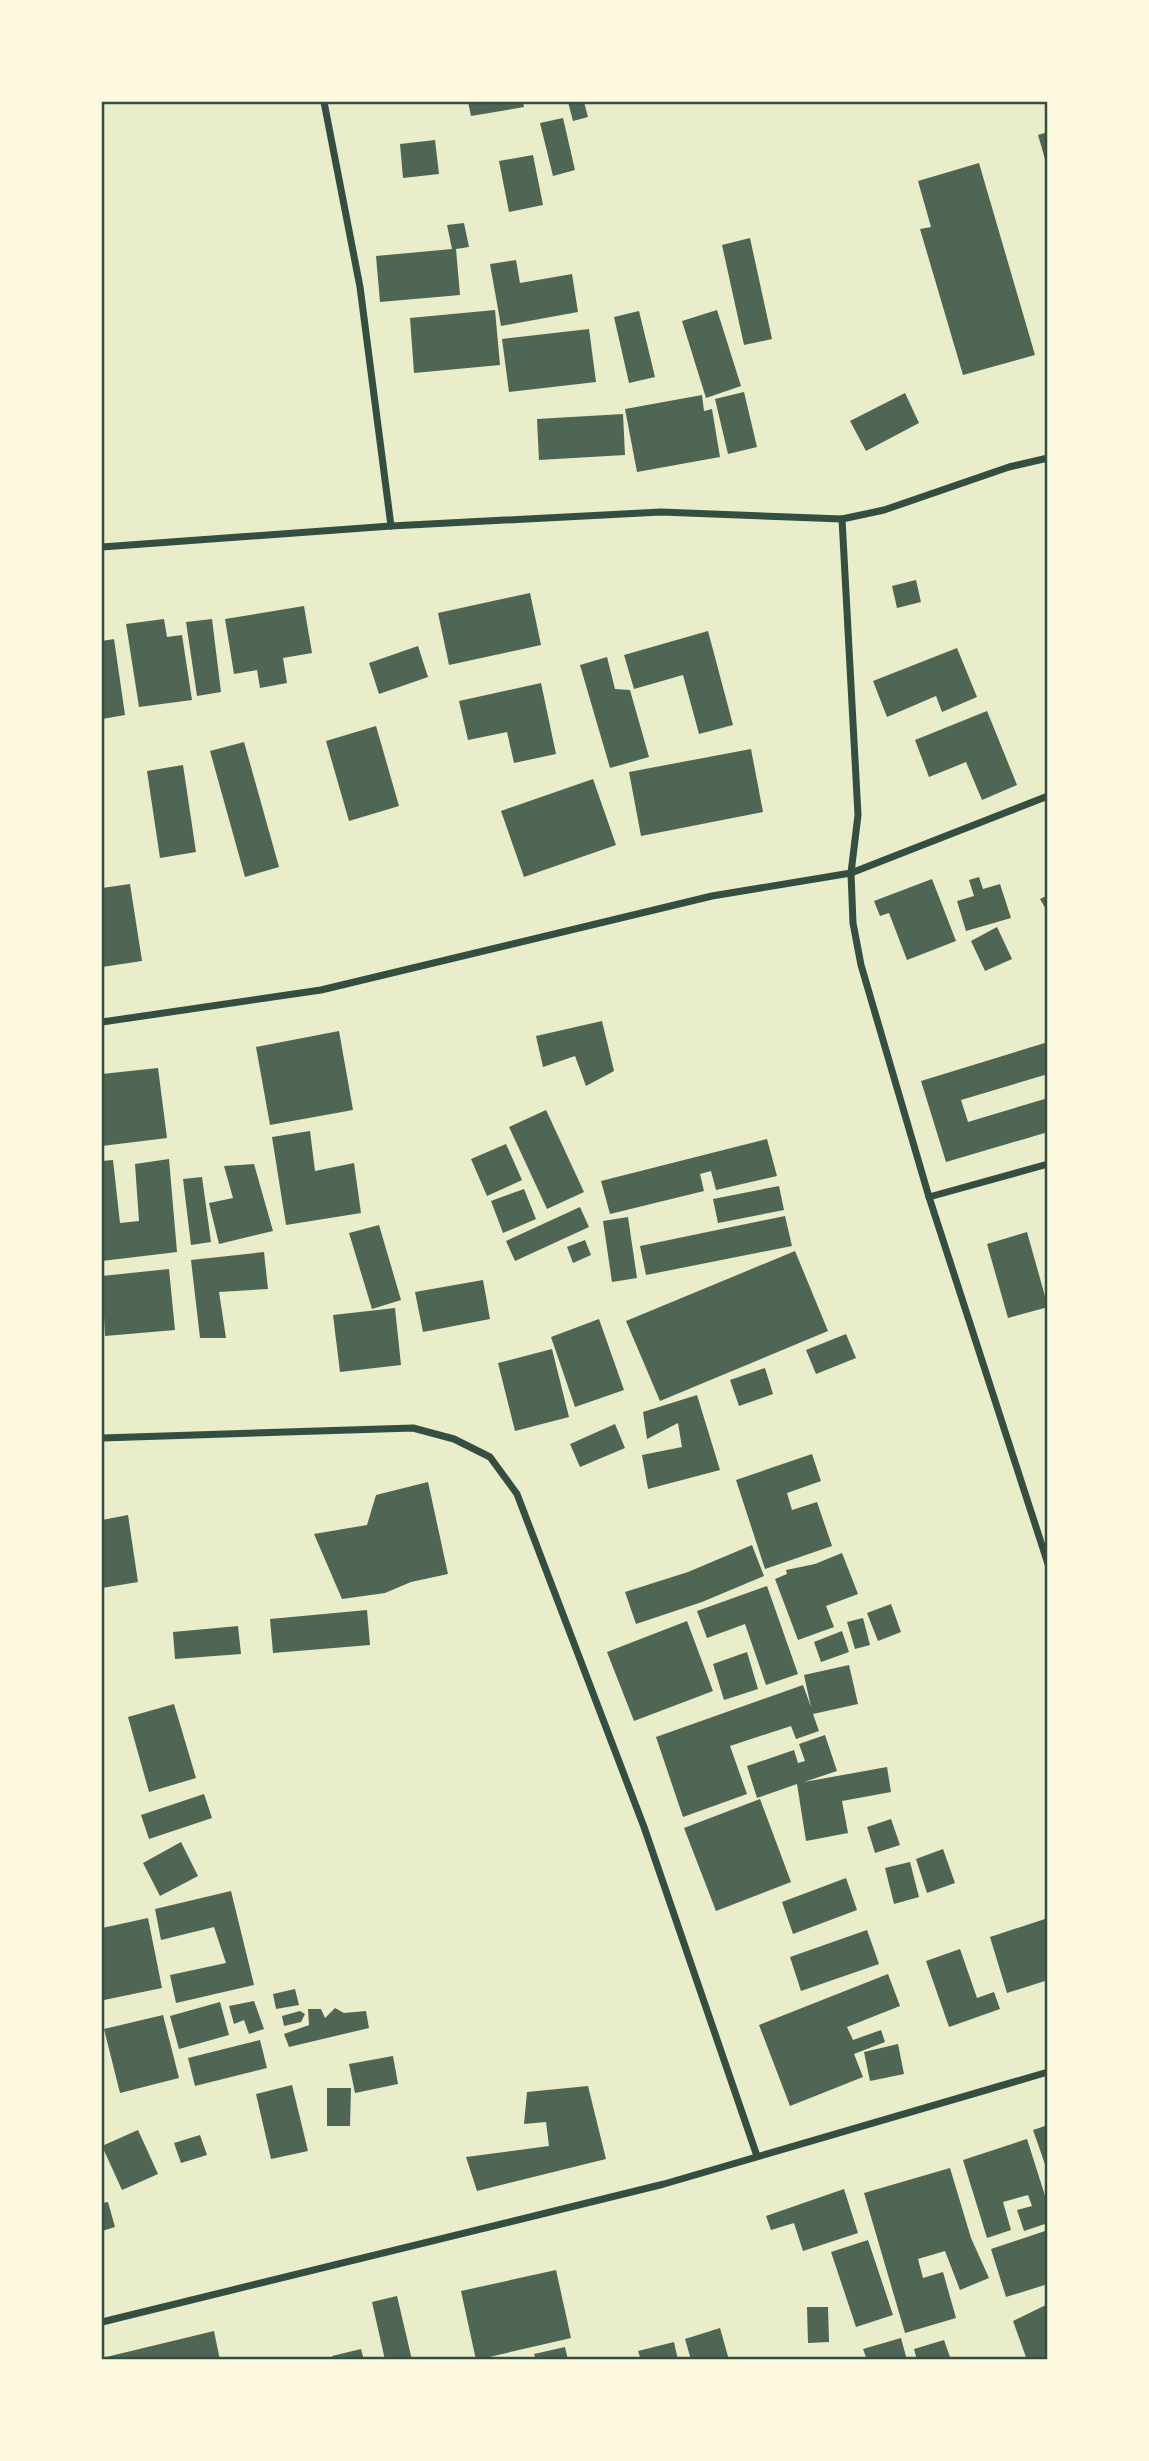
<svg xmlns="http://www.w3.org/2000/svg" width="1149" height="2461" font-family="Arial,sans-serif">
  <rect width="100%" height="100%" fill="#e9edc9"/>
  <g fill="#4f6655">
    <path d="M 468,102 L 523,102 L 524,107 L 471,116 Z"/>
    <path d="M 568,102 L 584,102 L 588,117 L 573,121 Z"/>
    <path d="M 563,118 L 575,170 L 553,176 L 540,123 Z"/>
    <path d="M 1048,132 L 1048,166 L 1047,166 L 1038,135 Z"/>
    <path d="M 435,140 L 439,174 L 403,178 L 400,144 Z"/>
    <path d="M 533,155 L 543,205 L 509,212 L 499,161 Z"/>
    <path d="M 979,163 L 1035,355 L 963,375 L 920,229 L 931,227 L 918,181 Z"/>
    <path d="M 464,223 L 469,247 L 456,249 L 460,295 L 380,302 L 376,256 L 452,249 L 447,225 Z"/>
    <path d="M 750,238 L 772,339 L 744,345 L 722,245 Z"/>
    <path d="M 516,260 L 520,283 L 572,274 L 578,312 L 501,326 L 490,264 Z"/>
    <path d="M 495,310 L 500,365 L 414,373 L 410,318 Z"/>
    <path d="M 717,310 L 741,386 L 706,398 L 682,321 Z"/>
    <path d="M 639,311 L 655,377 L 629,383 L 614,317 Z"/>
    <path d="M 589,329 L 596,382 L 509,392 L 502,339 Z"/>
    <path d="M 744,392 L 757,447 L 728,454 L 715,399 Z"/>
    <path d="M 905,393 L 919,423 L 866,451 L 850,421 Z"/>
    <path d="M 702,395 L 704,411 L 712,409 L 720,457 L 637,472 L 625,409 Z"/>
    <path d="M 623,414 L 625,455 L 539,460 L 537,419 Z"/>
    <path d="M 916,580 L 921,602 L 897,608 L 892,586 Z"/>
    <path d="M 530,593 L 541,645 L 449,665 L 438,613 Z"/>
    <path d="M 304,606 L 312,653 L 283,658 L 287,683 L 260,688 L 257,670 L 234,674 L 225,619 Z"/>
    <path d="M 164,619 L 167,637 L 182,635 L 192,700 L 139,707 L 126,624 Z"/>
    <path d="M 212,619 L 221,692 L 197,696 L 186,622 Z"/>
    <path d="M 708,631 L 733,725 L 699,734 L 683,675 L 634,689 L 624,655 Z"/>
    <path d="M 114,639 L 125,715 L 102,719 L 102,641 Z"/>
    <path d="M 418,646 L 428,677 L 379,694 L 369,663 Z"/>
    <path d="M 957,648 L 977,697 L 942,712 L 936,696 L 887,717 L 873,681 Z"/>
    <path d="M 607,657 L 615,689 L 630,690 L 649,757 L 610,768 L 580,665 Z"/>
    <path d="M 541,683 L 556,754 L 514,763 L 507,732 L 468,740 L 459,701 Z"/>
    <path d="M 987,711 L 1017,785 L 982,800 L 966,762 L 929,777 L 915,740 Z"/>
    <path d="M 376,726 L 399,806 L 349,821 L 326,741 Z"/>
    <path d="M 244,742 L 279,867 L 245,877 L 210,751 Z"/>
    <path d="M 751,749 L 763,812 L 641,836 L 629,772 Z"/>
    <path d="M 183,765 L 196,852 L 160,858 L 147,771 Z"/>
    <path d="M 593,779 L 616,845 L 524,877 L 501,811 Z"/>
    <path d="M 979,877 L 983,889 L 1000,884 L 1011,918 L 966,931 L 957,901 L 974,896 L 969,880 Z"/>
    <path d="M 932,879 L 956,941 L 907,960 L 889,913 L 880,916 L 874,901 Z"/>
    <path d="M 130,884 L 142,961 L 102,967 L 102,888 Z"/>
    <path d="M 1048,895 L 1048,913 L 1040,899 Z"/>
    <path d="M 997,927 L 1012,959 L 985,971 L 971,941 Z"/>
    <path d="M 602,1021 L 614,1071 L 586,1086 L 575,1056 L 543,1067 L 536,1036 Z"/>
    <path d="M 339,1031 L 353,1110 L 270,1125 L 256,1047 Z"/>
    <path d="M 1048,1042 L 1048,1074 L 961,1100 L 968,1122 L 1048,1098 L 1048,1132 L 946,1162 L 921,1081 Z"/>
    <path d="M 158,1068 L 167,1138 L 102,1146 L 102,1074 Z"/>
    <path d="M 546,1110 L 584,1192 L 547,1209 L 509,1127 Z"/>
    <path d="M 310,1131 L 315,1171 L 354,1163 L 361,1213 L 286,1225 L 272,1137 Z"/>
    <path d="M 767,1139 L 777,1176 L 716,1190 L 711,1171 L 700,1174 L 704,1191 L 610,1214 L 601,1181 Z"/>
    <path d="M 506,1144 L 522,1180 L 487,1196 L 471,1159 Z"/>
    <path d="M 169,1159 L 177,1252 L 102,1261 L 102,1161 L 113,1160 L 120,1223 L 139,1221 L 135,1164 Z"/>
    <path d="M 254,1164 L 273,1231 L 219,1244 L 209,1203 L 233,1198 L 224,1166 Z"/>
    <path d="M 202,1177 L 211,1242 L 191,1245 L 183,1179 Z"/>
    <path d="M 779,1186 L 784,1210 L 718,1223 L 713,1199 Z"/>
    <path d="M 524,1189 L 536,1219 L 503,1233 L 491,1201 Z"/>
    <path d="M 580,1207 L 589,1227 L 515,1261 L 506,1241 Z"/>
    <path d="M 785,1216 L 792,1246 L 646,1275 L 640,1246 Z"/>
    <path d="M 628,1217 L 637,1278 L 612,1282 L 603,1221 Z"/>
    <path d="M 379,1225 L 401,1300 L 372,1309 L 349,1233 Z"/>
    <path d="M 1027,1232 L 1048,1307 L 1008,1318 L 987,1244 Z"/>
    <path d="M 585,1240 L 591,1255 L 573,1263 L 567,1247 Z"/>
    <path d="M 795,1251 L 828,1331 L 660,1401 L 626,1321 Z"/>
    <path d="M 264,1252 L 268,1289 L 219,1292 L 226,1338 L 200,1338 L 191,1260 Z"/>
    <path d="M 169,1269 L 175,1330 L 105,1336 L 102,1276 Z"/>
    <path d="M 483,1280 L 490,1319 L 423,1332 L 415,1292 Z"/>
    <path d="M 395,1308 L 401,1365 L 340,1372 L 333,1315 Z"/>
    <path d="M 599,1319 L 624,1390 L 575,1407 L 551,1337 Z"/>
    <path d="M 846,1334 L 856,1358 L 816,1374 L 806,1350 Z"/>
    <path d="M 552,1349 L 569,1417 L 515,1431 L 498,1363 Z"/>
    <path d="M 765,1368 L 773,1394 L 739,1406 L 730,1380 Z"/>
    <path d="M 697,1395 L 720,1470 L 648,1489 L 642,1455 L 682,1447 L 678,1423 L 647,1439 L 643,1412 Z"/>
    <path d="M 615,1424 L 625,1448 L 580,1467 L 570,1444 Z"/>
    <path d="M 812,1454 L 821,1481 L 787,1493 L 792,1510 L 817,1502 L 832,1546 L 765,1569 L 736,1480 Z"/>
    <path d="M 428,1482 L 448,1574 L 411,1582 L 385,1593 L 342,1599 L 314,1534 L 367,1525 L 376,1495 Z"/>
    <path d="M 128,1515 L 138,1582 L 102,1588 L 102,1520 Z"/>
    <path d="M 752,1545 L 764,1576 L 702,1602 L 636,1624 L 625,1592 L 688,1572 Z"/>
    <path d="M 842,1553 L 858,1594 L 826,1606 L 834,1627 L 798,1640 L 775,1579 L 787,1574 L 786,1570 L 815,1564 Z"/>
    <path d="M 767,1586 L 798,1674 L 766,1685 L 745,1624 L 707,1638 L 697,1611 Z"/>
    <path d="M 891,1604 L 901,1632 L 878,1641 L 867,1613 Z"/>
    <path d="M 367,1610 L 370,1645 L 273,1653 L 270,1619 Z"/>
    <path d="M 863,1618 L 870,1645 L 855,1649 L 847,1622 Z"/>
    <path d="M 687,1621 L 713,1691 L 634,1721 L 607,1652 Z"/>
    <path d="M 238,1626 L 241,1654 L 175,1659 L 173,1632 Z"/>
    <path d="M 842,1631 L 849,1652 L 821,1662 L 814,1642 Z"/>
    <path d="M 747,1652 L 758,1689 L 724,1700 L 713,1664 Z"/>
    <path d="M 849,1665 L 858,1704 L 813,1714 L 819,1731 L 796,1739 L 791,1726 L 730,1746 L 747,1794 L 683,1817 L 656,1737 L 803,1685 L 811,1707 L 804,1675 Z"/>
    <path d="M 174,1704 L 196,1778 L 149,1792 L 128,1717 Z"/>
    <path d="M 825,1735 L 837,1771 L 804,1782 L 887,1767 L 891,1792 L 842,1801 L 848,1833 L 806,1841 L 797,1784 L 757,1798 L 747,1766 L 794,1750 L 798,1763 L 805,1761 L 799,1744 Z"/>
    <path d="M 204,1794 L 212,1818 L 149,1839 L 141,1815 Z"/>
    <path d="M 760,1799 L 791,1882 L 716,1911 L 684,1828 Z"/>
    <path d="M 891,1819 L 900,1845 L 875,1853 L 867,1827 Z"/>
    <path d="M 181,1842 L 198,1876 L 160,1896 L 143,1863 Z"/>
    <path d="M 943,1849 L 955,1883 L 927,1893 L 916,1859 Z"/>
    <path d="M 910,1862 L 919,1897 L 894,1904 L 885,1868 Z"/>
    <path d="M 846,1878 L 857,1910 L 793,1934 L 782,1902 Z"/>
    <path d="M 231,1891 L 254,1985 L 176,2003 L 170,1975 L 226,1963 L 214,1927 L 161,1940 L 155,1909 Z"/>
    <path d="M 148,1918 L 162,1988 L 104,2000 L 102,1987 L 102,1928 Z"/>
    <path d="M 1048,1918 L 1048,1980 L 1007,1993 L 990,1937 Z"/>
    <path d="M 867,1930 L 879,1964 L 801,1991 L 790,1957 Z"/>
    <path d="M 960,1949 L 977,1998 L 994,1992 L 1000,2009 L 949,2027 L 926,1961 Z"/>
    <path d="M 888,1974 L 900,2006 L 847,2027 L 853,2040 L 881,2030 L 885,2042 L 854,2054 L 863,2077 L 790,2106 L 759,2025 Z"/>
    <path d="M 295,1989 L 299,2005 L 276,2009 L 273,1994 Z"/>
    <path d="M 254,2001 L 264,2029 L 249,2034 L 244,2020 L 234,2024 L 229,2006 Z"/>
    <path d="M 220,2002 L 229,2035 L 179,2049 L 170,2016 Z"/>
    <path d="M 335,2008 L 344,2013 L 366,2011 L 369,2028 L 289,2047 L 284,2034 L 309,2025 L 308,2009 L 321,2009 L 325,2018 Z"/>
    <path d="M 300,2011 L 305,2014 L 301,2022 L 284,2026 L 282,2016 Z"/>
    <path d="M 163,2015 L 179,2078 L 120,2093 L 104,2029 Z"/>
    <path d="M 260,2040 L 267,2068 L 195,2086 L 188,2058 Z"/>
    <path d="M 898,2044 L 904,2074 L 870,2081 L 864,2052 Z"/>
    <path d="M 393,2056 L 398,2084 L 355,2093 L 349,2064 Z"/>
    <path d="M 292,2085 L 308,2151 L 271,2159 L 256,2094 Z"/>
    <path d="M 588,2086 L 606,2159 L 477,2191 L 466,2157 L 549,2146 L 546,2122 L 524,2124 L 527,2092 Z"/>
    <path d="M 327,2088 L 351,2088 L 350,2126 L 327,2126 Z"/>
    <path d="M 1048,2125 L 1048,2170 L 1047,2170 L 1033,2130 Z"/>
    <path d="M 138,2130 L 158,2174 L 122,2190 L 102,2146 Z"/>
    <path d="M 200,2135 L 207,2155 L 181,2163 L 174,2143 Z"/>
    <path d="M 1027,2139 L 1048,2205 L 1048,2223 L 1024,2231 L 1017,2210 L 1032,2206 L 1028,2195 L 1003,2202 L 1011,2230 L 987,2238 L 963,2160 Z"/>
    <path d="M 950,2168 L 971,2238 L 989,2278 L 960,2290 L 945,2251 L 918,2259 L 923,2278 L 943,2272 L 956,2318 L 905,2333 L 864,2193 Z"/>
    <path d="M 844,2189 L 858,2233 L 803,2251 L 794,2223 L 771,2230 L 766,2216 Z"/>
    <path d="M 108,2202 L 115,2227 L 102,2231 L 102,2203 Z"/>
    <path d="M 1048,2230 L 1048,2284 L 1006,2297 L 991,2249 Z"/>
    <path d="M 868,2240 L 893,2315 L 856,2327 L 831,2252 Z"/>
    <path d="M 556,2270 L 571,2338 L 476,2360 L 461,2291 Z"/>
    <path d="M 397,2296 L 412,2360 L 385,2360 L 372,2302 Z"/>
    <path d="M 1048,2304 L 1048,2360 L 1027,2360 L 1013,2321 Z"/>
    <path d="M 807,2307 L 828,2307 L 829,2342 L 808,2343 Z"/>
    <path d="M 720,2328 L 729,2360 L 691,2360 L 685,2339 Z"/>
    <path d="M 214,2331 L 220,2360 L 102,2360 L 102,2358 Z"/>
    <path d="M 901,2338 L 907,2360 L 867,2360 L 863,2349 Z"/>
    <path d="M 944,2340 L 951,2360 L 917,2360 L 914,2349 Z"/>
    <path d="M 674,2342 L 678,2360 L 641,2360 L 638,2351 Z"/>
    <path d="M 565,2347 L 568,2360 L 536,2360 L 534,2354 Z"/>
    <path d="M 361,2349 L 364,2360 L 333,2360 L 332,2356 Z"/>
  </g>
  <g fill="none" stroke-linecap="round" stroke-linejoin="round">
    <g stroke="#344e41" stroke-width="7">
      <path d="M 324,102 L 360,287 L 391,526"/>
      <path d="M 842,519 L 858,815 L 851,873 L 853,923 L 861,965 L 929,1197 L 1048,1564"/>
      <path d="M 102,547 L 391,526 L 661,512 L 842,519 L 884,510 L 1009,467 L 1048,458"/>
      <path d="M 102,1022 L 321,990 L 712,896 L 851,873 L 1048,796"/>
      <path d="M 929,1197 L 1048,1164"/>
      <path d="M 102,1438 L 413,1428 L 454,1439 L 490,1457 L 517,1494 L 644,1827 L 757,2156"/>
      <path d="M 102,2322 L 664,2184 L 1048,2072"/>
    </g>
  </g>
  <rect width="1149" height="2461" fill="none" stroke="#fefae0" stroke-width="206"/>
  <rect x="103" y="103" width="943" height="2255" fill="none" stroke="#344e41" stroke-width="2.5"/>
</svg>
